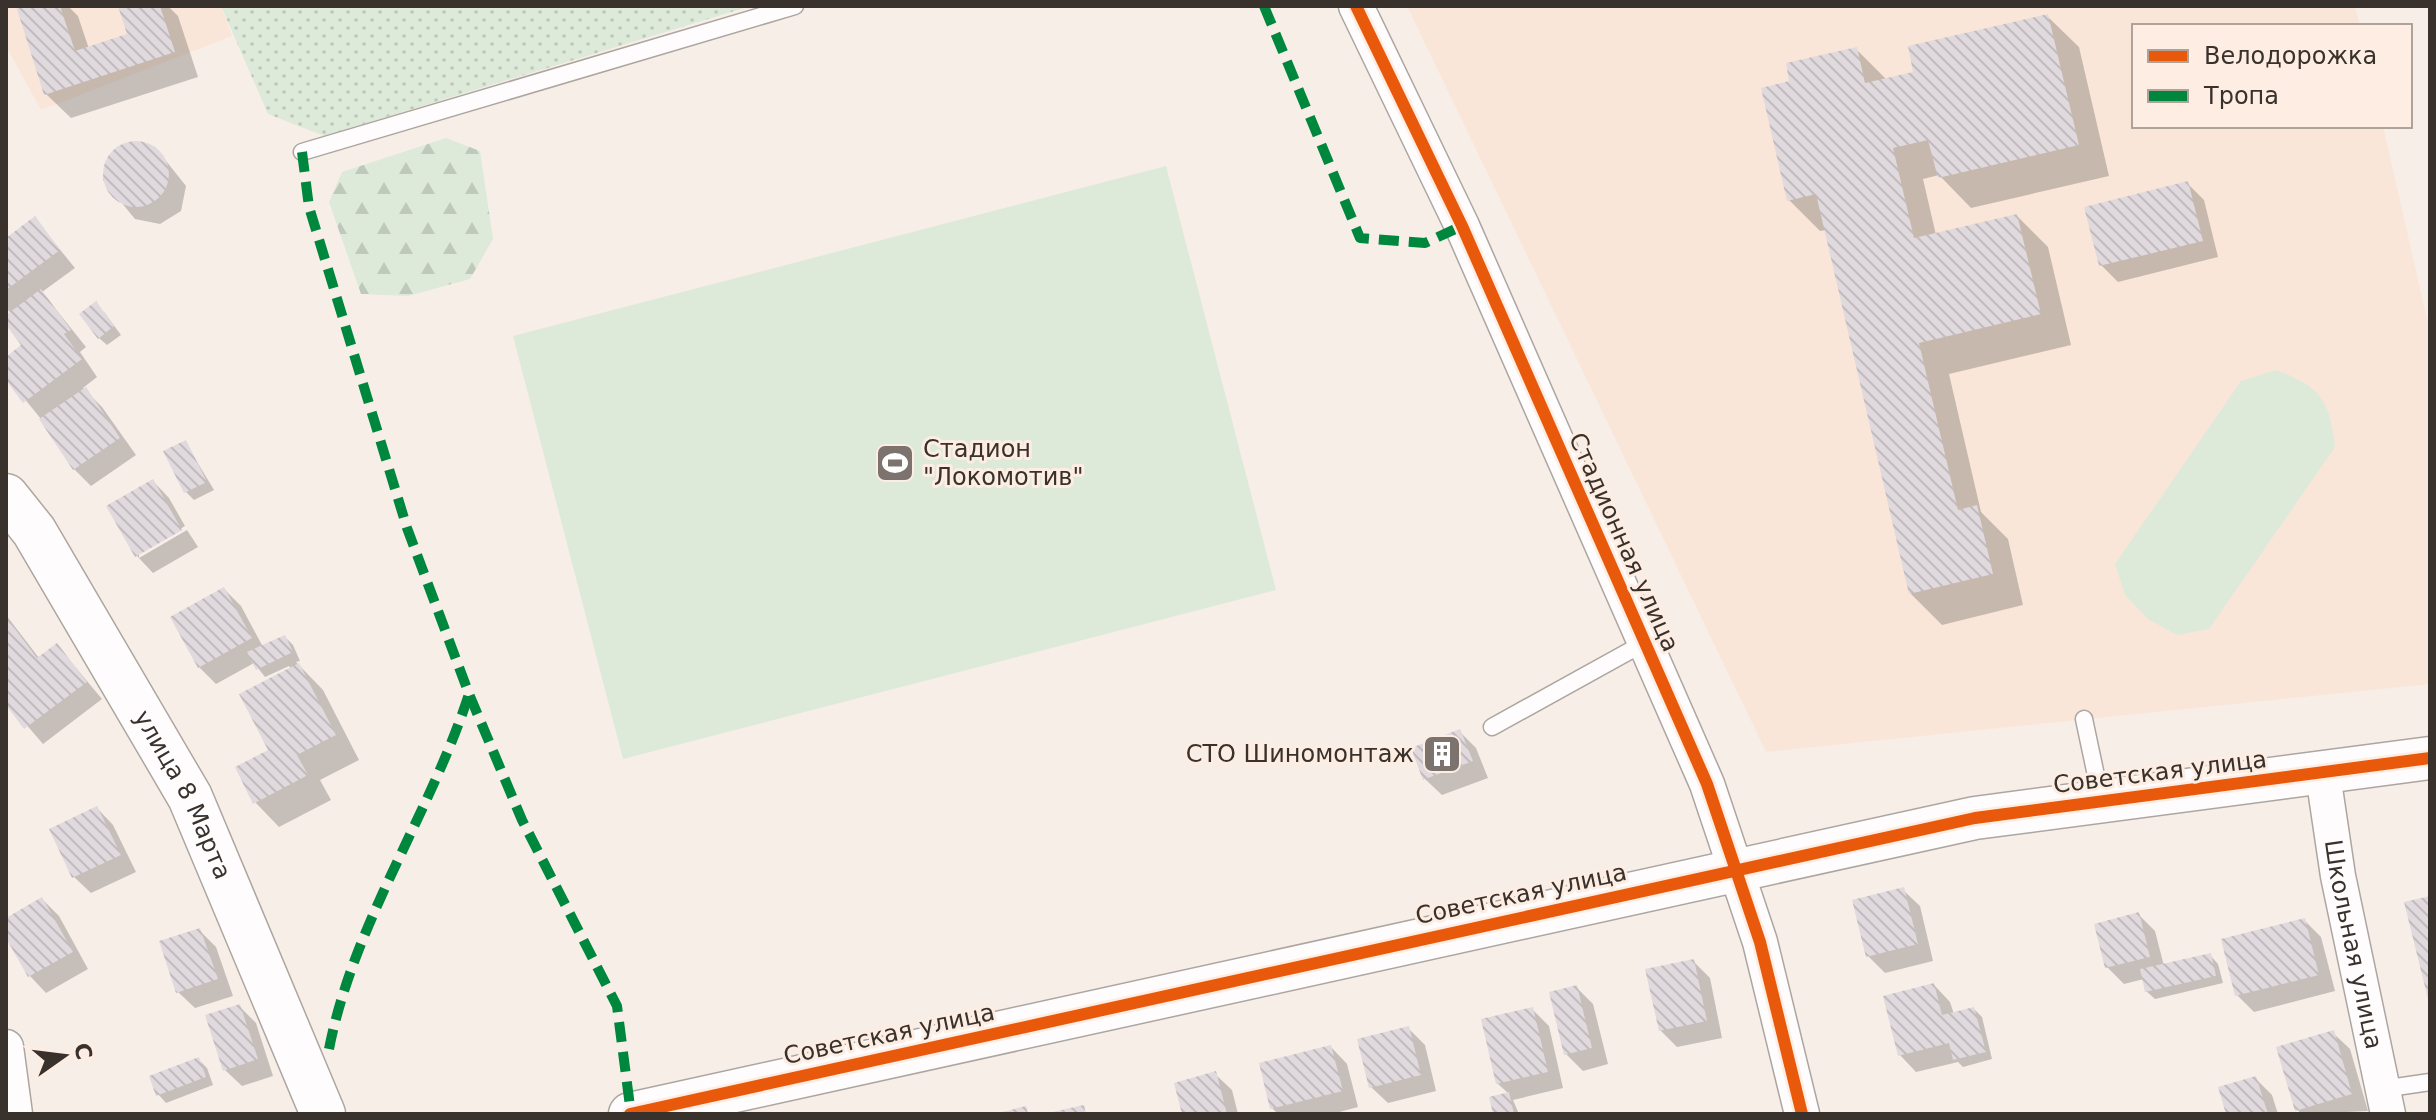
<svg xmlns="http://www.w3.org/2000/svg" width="2436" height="1120" font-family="'DejaVu Sans',sans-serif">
  <defs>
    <pattern id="forest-firs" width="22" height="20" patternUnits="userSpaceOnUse" patternTransform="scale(2)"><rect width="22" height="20" fill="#ddeada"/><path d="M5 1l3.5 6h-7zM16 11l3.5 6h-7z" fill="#bec9bb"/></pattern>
    <pattern id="park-dots" width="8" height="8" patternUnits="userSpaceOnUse" patternTransform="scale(2)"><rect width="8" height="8" fill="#ddeada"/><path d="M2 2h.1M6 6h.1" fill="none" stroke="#bec9bb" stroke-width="1.8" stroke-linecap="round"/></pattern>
    <pattern id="building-back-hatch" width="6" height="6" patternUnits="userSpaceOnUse" patternTransform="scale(2)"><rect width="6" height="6" fill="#e0d9dd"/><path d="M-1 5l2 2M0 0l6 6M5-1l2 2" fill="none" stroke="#c1bbbe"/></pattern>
  </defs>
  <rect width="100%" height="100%" fill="#f7eee8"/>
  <g fill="#f9e6d9">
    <path d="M 6,6 L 221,6 L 232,36 L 41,110 L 6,46 Z"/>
    <path d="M 1407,6 L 2355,6 L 2360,26 L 2134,26 L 2134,126 L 2383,126 L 2430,332 L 2430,684 L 1766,752 Z"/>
  </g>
  <path fill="url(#forest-firs)" d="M 446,138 L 480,151 L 493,239 L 470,279 L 408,296 L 361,294 L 329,202 L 342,172 Z"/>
  <path fill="url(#park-dots)" d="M 221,6 L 751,6 L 324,136 L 268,114 Z"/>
  <g fill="#ddeada">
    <path d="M 1166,166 L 1276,590 L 623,759 L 513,336 Z"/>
    <path d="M 2276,370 C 2321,387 2329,399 2335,447 L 2209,629 L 2177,635 L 2148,619 L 2125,595 L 2115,564 L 2241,381 Z"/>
  </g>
  <g fill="#0003">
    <path d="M 18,6 L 68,6 L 78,16 L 89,49 L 130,36 L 120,6 L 168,6 L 178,16 L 198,77 L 71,118 L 46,94 Z"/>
    <path d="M 2047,16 L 2079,47 L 2109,176 L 1971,208 L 1939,175 L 1923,179 L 1936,235 L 2017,216 L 2048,247 L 2071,345 L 1949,374 L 1981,512 L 2008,539 L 2023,605 L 1942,625 L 1910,593 L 1826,230 L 1820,231 L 1789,200 L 1792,82 L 1856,49 L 1887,80 L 1916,73 Z"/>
    <path d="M 130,142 L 155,147 L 186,186 L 181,211 L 160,224 L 135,219 L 103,180 L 109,155 Z"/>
    <path d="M 2187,183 L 2204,200 L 2218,257 L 2118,282 L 2101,265 Z"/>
    <path d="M 35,219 L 75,268 L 42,292 L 86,347 L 80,352 L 97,377 L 83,388 L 102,407 L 136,455 L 91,486 L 74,469 L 41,419 L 6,376 L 6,359 L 24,346 L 6,321 L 11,313 L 6,308 L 6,240 Z"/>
    <path d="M 104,312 L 121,335 L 107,345 L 99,338 Z"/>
    <path d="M 185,442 L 214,490 L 194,500 L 186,492 Z"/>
    <path d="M 153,481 L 169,498 L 185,526 L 139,553 L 139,558 L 187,530 L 198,547 L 153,573 L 137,556 L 108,507 Z"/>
    <path d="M 224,589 L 241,606 L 263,647 L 285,637 L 293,645 L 300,661 L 296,662 L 323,690 L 359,760 L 320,780 L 331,800 L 279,827 L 255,802 L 291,669 L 289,666 L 265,677 L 254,663 L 216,684 L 199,667 Z"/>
    <path d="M 6,615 L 39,658 L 57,645 L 102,699 L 43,744 L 6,701 Z"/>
    <path d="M 1459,731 L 1476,748 L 1488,778 L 1442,795 L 1425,779 Z"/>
    <path d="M 97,808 L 113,825 L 136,872 L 91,893 L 74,877 Z"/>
    <path d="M 1903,890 L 1920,906 L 1933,961 L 1885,973 L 1868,956 Z"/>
    <path d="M 42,899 L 59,916 L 88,969 L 46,993 L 30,976 L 6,934 L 6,920 Z"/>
    <path d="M 2139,915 L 2155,931 L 2164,966 L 2210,955 L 2218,964 L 2223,983 L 2155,999 L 2146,991 L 2144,979 L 2124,984 L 2107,967 Z"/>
    <path d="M 2304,920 L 2321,937 L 2335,991 L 2254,1012 L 2237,995 Z"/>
    <path d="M 199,930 L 216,947 L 233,996 L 195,1008 L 178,992 Z"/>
    <path d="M 1693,961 L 1710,978 L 1722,1038 L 1677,1047 L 1660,1030 Z"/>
    <path d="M 1934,985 L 1950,1002 L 1954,1014 L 1974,1009 L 1982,1017 L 1992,1059 L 1963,1067 L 1958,1062 L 1916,1072 L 1900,1055 Z"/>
    <path d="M 1576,987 L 1593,1004 L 1608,1064 L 1583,1071 L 1566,1054 Z"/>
    <path d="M 239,1006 L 256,1023 L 273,1076 L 242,1086 L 225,1070 Z"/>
    <path d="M 1532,1009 L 1549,1026 L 1563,1088 L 1513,1100 L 1519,1114 L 1495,1114 L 1509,1094 L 1497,1083 Z"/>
    <path d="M 1408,1028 L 1425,1045 L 1436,1091 L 1388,1103 L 1371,1087 Z"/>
    <path d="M 2333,1033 L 2350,1049 L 2368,1111 L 2301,1114 L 2297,1109 Z"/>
    <path d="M 1331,1047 L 1347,1064 L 1358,1107 L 1332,1114 L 1278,1114 L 1272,1108 Z"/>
    <path d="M 199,1060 L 207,1068 L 213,1085 L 166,1103 L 158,1094 Z"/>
    <path d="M 1215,1074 L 1232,1090 L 1238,1114 L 1184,1114 Z"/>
    <path d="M 2255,1078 L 2272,1095 L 2278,1114 L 2228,1114 Z"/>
  </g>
  <g fill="url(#building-back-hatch)">
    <path d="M 16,6 L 60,6 L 75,51 L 127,34 L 118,6 L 160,6 L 175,52 L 44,95 Z"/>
    <path d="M 2048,14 L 2079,145 L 1938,178 L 1928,140 L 1893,148 L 1914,238 L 2017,214 L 2041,314 L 1919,343 L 1958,510 L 1977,505 L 1993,574 L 1909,594 L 1816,194 L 1787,201 L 1761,88 L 1789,81 L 1786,63 L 1857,47 L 1865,83 L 1913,72 L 1908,46 Z"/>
    <circle cx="136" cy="174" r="33"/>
    <path d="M 2188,181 L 2203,241 L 2099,266 L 2084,207 Z"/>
    <path d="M 35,216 L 60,250 L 6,290 L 6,238 Z"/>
    <path d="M 41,289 L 71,330 L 64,334 L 82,359 L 23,403 L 6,380 L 6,357 L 21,345 L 6,325 L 6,315 Z"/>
    <path d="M 96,301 L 114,326 L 98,339 L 79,314 Z"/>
    <path d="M 86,387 L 120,438 L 73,470 L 39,419 Z"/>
    <path d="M 186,440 L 207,482 L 184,493 L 163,451 Z"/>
    <path d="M 153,479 L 182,530 L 135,557 L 106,506 Z"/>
    <path d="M 224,587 L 252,638 L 198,668 L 170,617 Z"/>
    <path d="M 6,617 L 37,658 L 57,643 L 87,682 L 24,729 L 6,705 Z"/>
    <path d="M 285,635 L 293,652 L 256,670 L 247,652 Z"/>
    <path d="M 299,663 L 336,735 L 297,755 L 308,775 L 253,804 L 235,767 L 268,750 L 239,694 Z"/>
    <path d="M 1460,729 L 1473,761 L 1423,780 L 1411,748 Z"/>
    <path d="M 97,806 L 121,855 L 72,878 L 49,829 Z"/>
    <path d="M 1904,887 L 1918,944 L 1866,957 L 1852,900 Z"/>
    <path d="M 2430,896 L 2430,1003 L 2429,1003 L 2404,902 Z"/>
    <path d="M 42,897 L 73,952 L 28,977 L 6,938 L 6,918 Z"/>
    <path d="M 2139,912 L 2150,957 L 2105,968 L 2094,924 Z"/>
    <path d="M 2305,918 L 2319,975 L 2235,996 L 2221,939 Z"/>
    <path d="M 200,928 L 218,979 L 176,993 L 159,941 Z"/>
    <path d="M 2211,953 L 2216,976 L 2145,992 L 2140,969 Z"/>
    <path d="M 1694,959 L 1707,1021 L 1659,1031 L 1645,969 Z"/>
    <path d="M 1934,983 L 1942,1015 L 1974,1007 L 1986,1052 L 1953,1060 L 1949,1043 L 1898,1056 L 1883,996 Z"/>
    <path d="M 1577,985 L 1592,1048 L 1564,1055 L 1549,992 Z"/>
    <path d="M 240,1004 L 258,1059 L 223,1071 L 205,1015 Z"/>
    <path d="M 1533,1007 L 1548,1072 L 1496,1084 L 1481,1019 Z"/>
    <path d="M 1409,1026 L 1421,1075 L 1369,1088 L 1357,1039 Z"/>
    <path d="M 2334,1030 L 2352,1094 L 2295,1111 L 2276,1047 Z"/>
    <path d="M 1331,1045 L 1343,1091 L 1270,1109 L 1259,1063 Z"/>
    <path d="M 199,1057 L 206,1077 L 156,1096 L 149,1076 Z"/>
    <path d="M 1216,1071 L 1227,1114 L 1182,1114 L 1174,1083 Z"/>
    <path d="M 2256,1076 L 2268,1114 L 2226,1114 L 2218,1087 Z"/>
    <path d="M 1509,1092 L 1514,1114 L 1493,1114 L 1489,1097 Z"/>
    <path d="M 1084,1105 L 1086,1114 L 1048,1114 L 1048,1113 Z"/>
    <path d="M 1026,1106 L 1028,1114 L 999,1114 L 999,1113 Z"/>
  </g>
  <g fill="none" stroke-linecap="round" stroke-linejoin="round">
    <defs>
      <g id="service">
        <path d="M 302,152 L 795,6"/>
        <path d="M 2084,719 L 2101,799"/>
        <path d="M 1492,727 L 1644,643"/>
        <path d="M 2382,1089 L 2430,1082"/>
      </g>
      <g id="minor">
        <path d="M 1356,6 L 1462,226 L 1707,784 L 1760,942 L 1802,1114"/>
        <path id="s1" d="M 2323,775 L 2338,876 L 2388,1114"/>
        <path d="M 6,1047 L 15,1114"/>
      </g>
      <path id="tertiary" d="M 630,1114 L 1975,818 L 2430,758"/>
      <g id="secondary">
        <path id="s2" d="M 6,496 L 34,531 L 190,797 L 323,1114"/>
      </g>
    </defs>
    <use href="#service" stroke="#ada6a0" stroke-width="19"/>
    <use href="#minor" stroke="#ada6a0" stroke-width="37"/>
    <use href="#tertiary" stroke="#ada6a0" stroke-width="45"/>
    <use href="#secondary" stroke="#ada6a0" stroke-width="47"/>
    <use href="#service" stroke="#fefcfc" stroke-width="16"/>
    <use href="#minor" stroke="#fefcfc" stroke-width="34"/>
    <use href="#tertiary" stroke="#fefcfc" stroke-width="42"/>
    <use href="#secondary" stroke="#fefcfc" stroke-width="44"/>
    <g stroke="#00873e" stroke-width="10" stroke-dasharray="20 10" stroke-linecap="butt">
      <path d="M 1264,6 L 1360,238 L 1425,243 L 1462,226"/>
      <path d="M 302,152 L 309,207 L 407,528 L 469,694 L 522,820 L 617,1006 L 631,1114"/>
      <path d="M 329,1049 C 354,922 430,815 469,694"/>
    </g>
    <defs>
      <g id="cycleway">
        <path d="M 1356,6 L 1462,226 L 1707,784 L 1760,942 L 1802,1114"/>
        <path d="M 630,1114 L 1975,818 L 2430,758"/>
      </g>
    </defs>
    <use href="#cycleway" stroke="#fdede2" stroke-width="17"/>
    <use href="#cycleway" stroke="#e8590c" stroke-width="12"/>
  </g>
  <defs>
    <symbol id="stadium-square" viewBox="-11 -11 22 22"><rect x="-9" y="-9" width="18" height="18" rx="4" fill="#7c736e" stroke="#fdede2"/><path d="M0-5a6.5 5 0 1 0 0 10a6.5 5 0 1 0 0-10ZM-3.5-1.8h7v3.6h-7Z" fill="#fff"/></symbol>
    <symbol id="building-square" viewBox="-11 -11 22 22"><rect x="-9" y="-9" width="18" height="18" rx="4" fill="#7c736e" stroke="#fdede2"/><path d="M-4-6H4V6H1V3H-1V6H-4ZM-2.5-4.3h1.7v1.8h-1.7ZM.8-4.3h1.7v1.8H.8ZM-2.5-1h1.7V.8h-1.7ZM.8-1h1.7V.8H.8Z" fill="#fff"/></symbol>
  </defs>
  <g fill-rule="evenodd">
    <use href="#stadium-square" x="873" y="441" width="44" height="44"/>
    <use href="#building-square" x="1420" y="732" width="44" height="44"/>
  </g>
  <g text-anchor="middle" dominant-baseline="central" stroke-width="6" stroke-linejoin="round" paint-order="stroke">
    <g font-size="24" fill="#39312c" stroke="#fdede2" text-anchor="start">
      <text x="923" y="449">Стадион<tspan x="923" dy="28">"Локомотив"</tspan></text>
      <text x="1414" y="754" text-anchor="end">СТО Шиномонтаж</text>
    </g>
    <g font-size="24" fill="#39312c" stroke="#fdede2">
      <text transform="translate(1624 542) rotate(66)">Стадионная улица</text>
      <text transform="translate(2160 772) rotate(-7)">Советская улица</text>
      <text stroke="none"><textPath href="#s2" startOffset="348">улица 8 Марта</textPath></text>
      <text transform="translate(1521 894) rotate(-12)">Советская улица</text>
      <text stroke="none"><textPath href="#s1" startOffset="172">Школьная улица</textPath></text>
      <text transform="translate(889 1034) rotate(-12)">Советская улица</text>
    </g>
  </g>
  <rect width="2436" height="1120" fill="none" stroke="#39312c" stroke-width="16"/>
  <rect x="2132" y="24" width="280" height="104" fill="#fdede2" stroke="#afa299" stroke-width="2"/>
  <rect x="2148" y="50" width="40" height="12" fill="#e8590c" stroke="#afa299" stroke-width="2"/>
  <text x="2204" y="64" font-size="24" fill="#39312c">Велодорожка</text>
  <rect x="2148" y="90" width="40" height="12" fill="#00873e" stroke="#afa299" stroke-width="2"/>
  <text x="2204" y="104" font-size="24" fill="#39312c">Тропа</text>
  <g transform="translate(64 1056) rotate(76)" stroke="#fdede2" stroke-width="6" paint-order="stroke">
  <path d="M0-6L14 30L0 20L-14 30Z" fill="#39312c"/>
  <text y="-12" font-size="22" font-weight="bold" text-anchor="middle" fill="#39312c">С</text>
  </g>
</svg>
